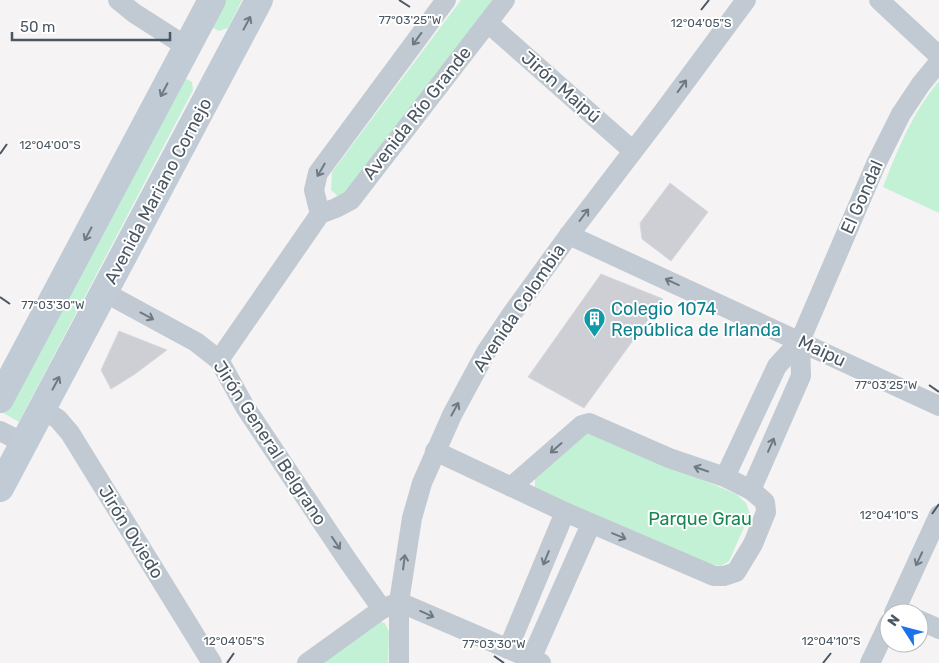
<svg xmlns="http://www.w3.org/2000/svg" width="939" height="663" font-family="Rubik,sans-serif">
  <rect width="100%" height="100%" fill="#f5f3f3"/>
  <g fill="#c3f1d5">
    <path d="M 210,0 L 242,0 L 228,28 L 219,31 L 204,23 Z"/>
    <path d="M 461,0 L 495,0 L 346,194 L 338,196 L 331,190 L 332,172 Z"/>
    <path d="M 177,74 L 192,82 L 193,90 L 19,422 L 0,411 Z"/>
    <path d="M 939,81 L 939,213 L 883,187 C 898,149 912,113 939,81 Z"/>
    <path d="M 588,431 L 736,494 L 746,503 L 750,514 L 729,561 L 721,566 L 710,564 L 535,488 L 535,477 Z"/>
    <path d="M 370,619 L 385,623 L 389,632 L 388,663 L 299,663 Z"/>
  </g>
  <g fill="#cdcfd5" stroke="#d7d9de">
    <path d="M 670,183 L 708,212 L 671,261 L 642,239 L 640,223 Z"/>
    <path d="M 601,274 L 663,299 L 584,408 L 528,377 Z"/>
    <path d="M 119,331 L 167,350 L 135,374 L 111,389 L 101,370 Z"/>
  </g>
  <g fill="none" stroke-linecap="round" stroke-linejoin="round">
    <g stroke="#c1cad2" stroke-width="20">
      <path d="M 118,0 L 134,13 L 187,47"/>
      <path d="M 879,0 L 939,56"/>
      <path d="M 488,23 L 633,151"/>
      <path d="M 320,214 L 314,190 L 318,173 L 446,0"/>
      <path d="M 569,235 L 939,406"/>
      <path d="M 104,292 L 196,342 L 219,360 L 245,407 L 348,561 L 382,609"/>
      <path d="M 219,360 L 320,214 L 336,208 L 351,200 L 505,0"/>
      <path d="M 42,409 L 58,419 L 70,433 L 212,663"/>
      <path d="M 0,431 L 24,443"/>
      <path d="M 435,451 L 565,512 L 714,576 L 724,576 L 736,572 L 753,544 L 766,512 L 765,502 L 751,490 L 725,477 L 669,458 L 589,423 L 582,425 L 511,487"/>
      <path d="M 725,477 L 777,366 L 800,341 L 876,164 L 901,114 L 921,84 L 939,62"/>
      <path d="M 751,490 L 801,376 L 800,341"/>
      <path d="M 894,613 L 939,515"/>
      <path d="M 919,620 L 939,629"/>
      <path d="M 508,649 L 565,512"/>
      <path d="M 531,659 L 591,524"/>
      <path d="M 307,663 L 382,609 L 399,602 L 541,663"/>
      <path d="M 399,663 L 399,602 L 412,518 L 422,483 L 452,415 L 486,352 L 511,315 L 569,235 L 663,112 L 746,0"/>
      <path d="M 870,663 L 889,623"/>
    </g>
    <g stroke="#c1cbd6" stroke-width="28">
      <path d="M 0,399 L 212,0"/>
      <path d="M 0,488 L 259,0"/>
    </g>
  </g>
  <defs><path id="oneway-shaft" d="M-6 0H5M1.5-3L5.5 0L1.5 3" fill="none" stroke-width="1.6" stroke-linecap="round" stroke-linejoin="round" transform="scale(1.25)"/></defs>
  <g stroke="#6e7984">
    <use href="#oneway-shaft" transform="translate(247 23) rotate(-62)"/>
    <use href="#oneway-shaft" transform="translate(164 90) rotate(118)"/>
    <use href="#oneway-shaft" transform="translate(88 234) rotate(118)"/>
    <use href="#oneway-shaft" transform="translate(56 383) rotate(-62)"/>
  </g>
  <g stroke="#6e7983">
    <use href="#oneway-shaft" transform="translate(417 39) rotate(126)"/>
    <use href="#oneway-shaft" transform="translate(682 86) rotate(-54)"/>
    <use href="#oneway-shaft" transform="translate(321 170) rotate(120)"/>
    <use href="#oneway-shaft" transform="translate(584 215) rotate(-53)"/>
    <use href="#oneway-shaft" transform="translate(672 282) rotate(-155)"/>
    <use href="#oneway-shaft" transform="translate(147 316) rotate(28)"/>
    <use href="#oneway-shaft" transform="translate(455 409) rotate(-61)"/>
    <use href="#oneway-shaft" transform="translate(771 445) rotate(-66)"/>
    <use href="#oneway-shaft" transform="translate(556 448) rotate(139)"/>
    <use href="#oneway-shaft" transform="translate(701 469) rotate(-161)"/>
    <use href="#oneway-shaft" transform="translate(619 536) rotate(23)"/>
    <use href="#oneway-shaft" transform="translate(336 543) rotate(56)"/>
    <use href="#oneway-shaft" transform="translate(546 558) rotate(112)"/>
    <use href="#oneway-shaft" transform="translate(919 559) rotate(115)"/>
    <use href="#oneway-shaft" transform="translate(404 562) rotate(-83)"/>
    <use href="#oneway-shaft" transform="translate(427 614) rotate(24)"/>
  </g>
  <path fill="none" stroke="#4a5661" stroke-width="2" d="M 399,0 L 410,7M 701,10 L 709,0M 0,154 L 7,144M 0,297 L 10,304M 929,385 L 939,392M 932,514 L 939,504M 494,656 L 504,663M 227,663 L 234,653M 823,663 L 831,653"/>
  <defs>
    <symbol id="building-pin" viewBox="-11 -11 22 30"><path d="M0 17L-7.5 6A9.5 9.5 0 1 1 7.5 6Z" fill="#0f9aa8" stroke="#fff"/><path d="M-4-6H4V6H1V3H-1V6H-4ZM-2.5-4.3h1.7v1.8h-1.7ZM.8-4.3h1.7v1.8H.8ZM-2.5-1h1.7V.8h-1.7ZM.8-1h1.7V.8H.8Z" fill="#fff"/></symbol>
  </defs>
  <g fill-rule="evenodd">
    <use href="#building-pin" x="582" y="306" width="25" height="34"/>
  </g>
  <g text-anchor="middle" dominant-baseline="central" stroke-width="4" stroke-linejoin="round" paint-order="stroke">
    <g font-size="18" fill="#4a5661" stroke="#fff">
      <text transform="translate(561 87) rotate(41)">Jirón Maipú</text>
      <text transform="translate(417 113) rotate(-52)">Avenida Río Grande</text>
      <text transform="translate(158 191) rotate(-62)">Avenida Mariano Cornejo</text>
      <text transform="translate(862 197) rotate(-66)">El Gondal</text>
      <text transform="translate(519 308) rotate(-56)">Avenida Colombia</text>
      <text transform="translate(822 351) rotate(25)">Maipu</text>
      <text transform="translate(270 443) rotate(57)">Jirón General Belgrano</text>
      <text transform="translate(131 532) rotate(58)">Jirón Oviedo</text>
    </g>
    <g font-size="18" fill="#0d838f" stroke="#fff" text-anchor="start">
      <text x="611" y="309">Colegio 1074<tspan x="611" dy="21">República de Irlanda</tspan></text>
    </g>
    <g font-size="18" fill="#17864f" stroke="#fff">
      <text x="700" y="519">Parque Grau</text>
    </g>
  </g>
  <g font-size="12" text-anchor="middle" fill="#4a5661" stroke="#fff" stroke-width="4" stroke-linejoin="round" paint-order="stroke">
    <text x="410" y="24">77°03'25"W</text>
    <text x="701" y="27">12°04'05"S</text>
    <text x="50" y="149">12°04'00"S</text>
    <text x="53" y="309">77°03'30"W</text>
    <text x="886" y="389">77°03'25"W</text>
    <text x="889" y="519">12°04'10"S</text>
    <text x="234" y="645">12°04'05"S</text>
    <text x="831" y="645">12°04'10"S</text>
    <text x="494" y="648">77°03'30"W</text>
  </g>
  <g transform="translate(904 628) rotate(306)"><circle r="24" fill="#ffffff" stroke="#b7bbc0"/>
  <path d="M0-4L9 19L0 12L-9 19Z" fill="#1a73e8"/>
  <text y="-8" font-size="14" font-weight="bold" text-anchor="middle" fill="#4a5661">N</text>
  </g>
  <path d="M12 32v8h158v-8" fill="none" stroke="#4a5661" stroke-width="2.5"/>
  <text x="20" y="32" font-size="15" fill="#4a5661" stroke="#ffffff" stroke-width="4" paint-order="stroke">50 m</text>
</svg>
